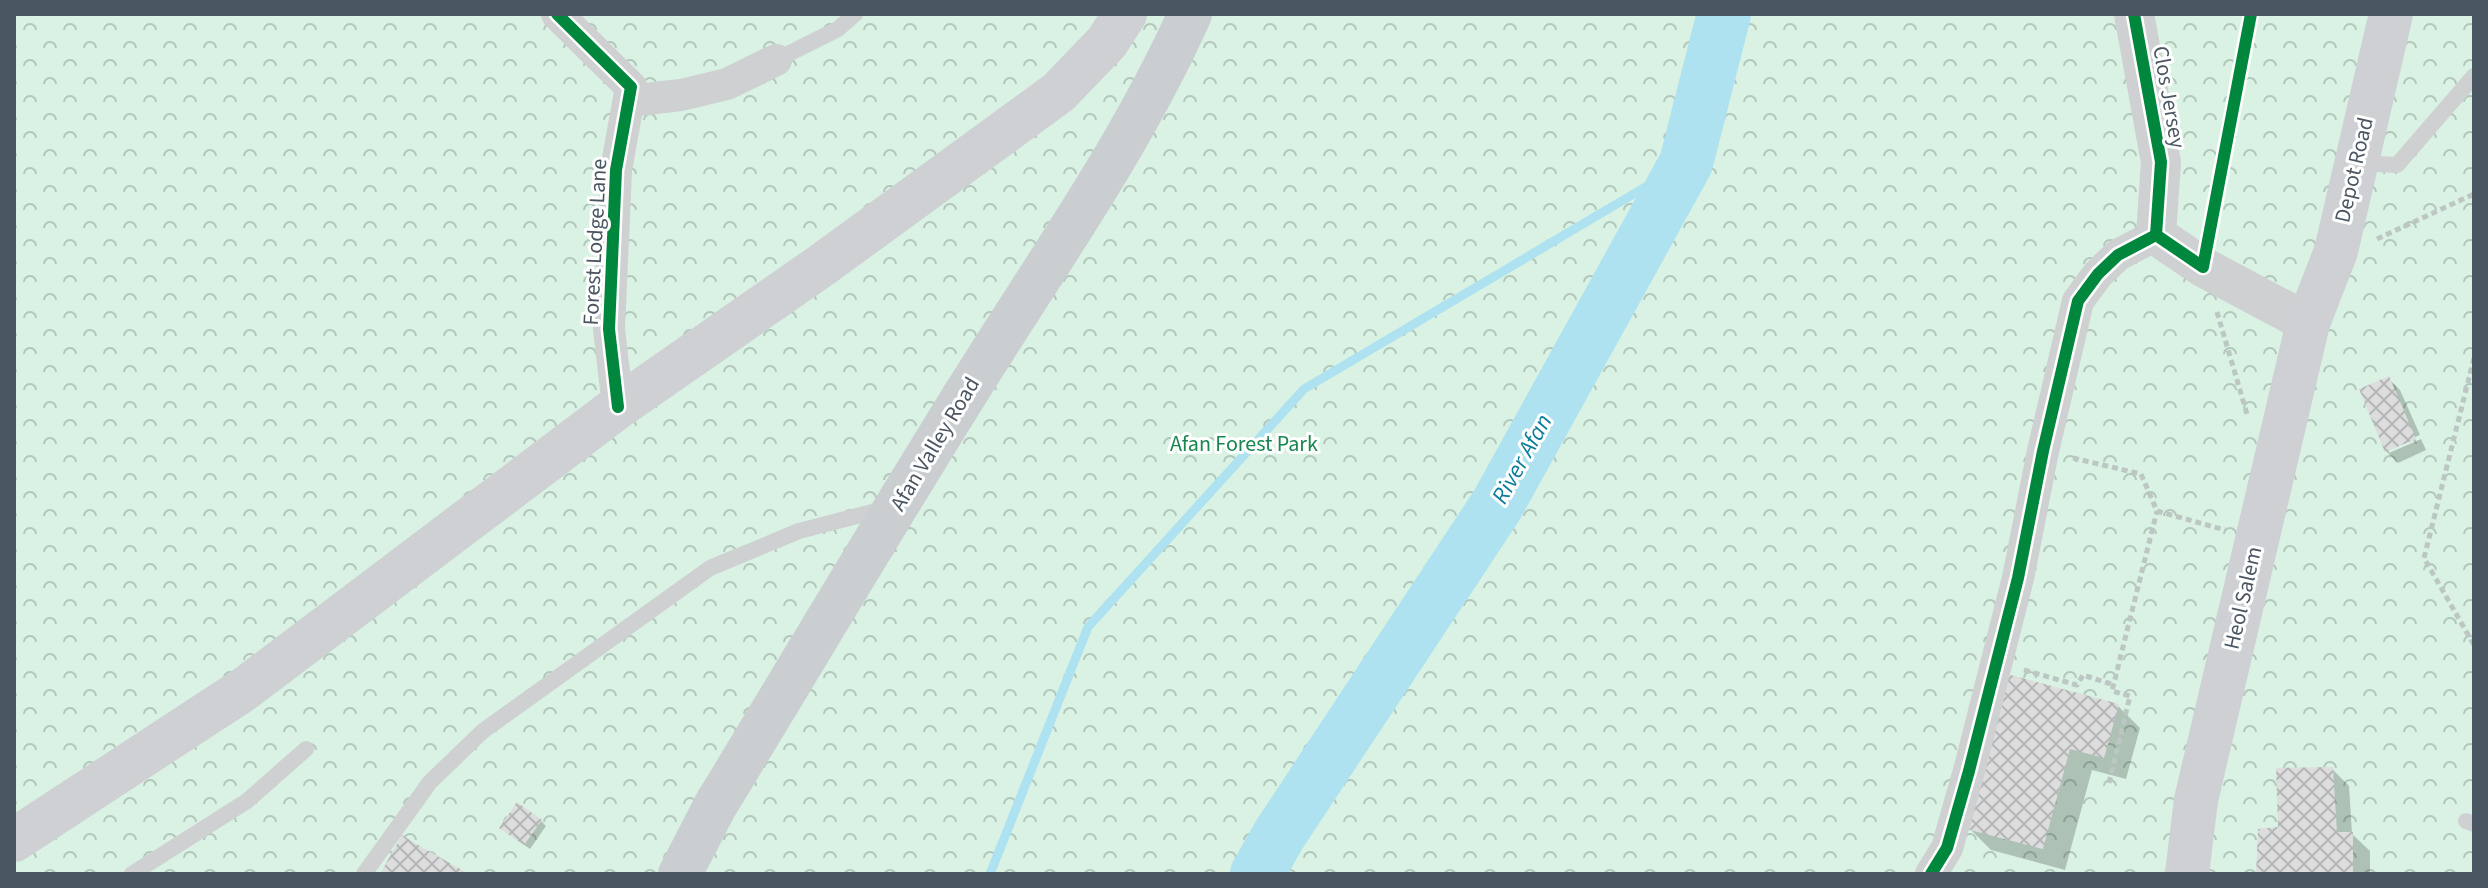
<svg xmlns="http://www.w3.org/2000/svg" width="2488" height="888" font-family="'Source Sans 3',sans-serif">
  <defs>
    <pattern id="park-crowns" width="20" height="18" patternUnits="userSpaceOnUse" patternTransform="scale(2)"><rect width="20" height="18" fill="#d9f2e3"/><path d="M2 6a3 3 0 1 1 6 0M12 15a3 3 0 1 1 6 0" fill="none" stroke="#b2c7bb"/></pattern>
    <pattern id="building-cross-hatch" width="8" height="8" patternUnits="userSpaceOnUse" patternTransform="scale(2)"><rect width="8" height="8" fill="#ddddde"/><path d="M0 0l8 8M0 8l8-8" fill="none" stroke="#b5b6b7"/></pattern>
  </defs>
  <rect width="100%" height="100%" fill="#f4f4f4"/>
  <rect fill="url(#park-crowns)" x="14" y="14" width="2460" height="860"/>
  <g fill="#0003">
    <path d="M 2388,378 L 2400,390 L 2420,435 L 2389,448 L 2389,453 L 2421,439 L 2426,450 L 2398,463 L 2386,451 Z"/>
    <path d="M 2118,706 L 2140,728 L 2126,779 L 2092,770 L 2065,870 L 1991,850 L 1969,828 Z"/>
    <path d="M 2332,769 L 2349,786 L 2352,834 L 2370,851 L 2370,874 L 2258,874 L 2280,829 Z"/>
    <path d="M 541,821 L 546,826 L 530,849 L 507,833 Z"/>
  </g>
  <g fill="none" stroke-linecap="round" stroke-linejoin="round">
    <path stroke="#aee2f0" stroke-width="9" d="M 990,874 L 1088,627 L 1304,389 L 1686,163"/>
    <path stroke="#aee2f0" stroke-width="54" d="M 1257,874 L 1279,835 L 1497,505 L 1686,163 L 1724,14"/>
  </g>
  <g fill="url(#building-cross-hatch)">
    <path d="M 2389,376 L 2416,439 L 2385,452 L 2359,389 Z"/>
    <path d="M 2007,674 L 2119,704 L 2104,758 L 2070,749 L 2043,849 L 1966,829 Z"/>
    <path d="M 2333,767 L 2337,832 L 2353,832 L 2353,874 L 2256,874 L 2258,829 L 2278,827 L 2276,768 Z"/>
    <path d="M 517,802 L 542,820 L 524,845 L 499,828 Z"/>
    <path d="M 402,835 L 413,842 L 469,874 L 380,874 Z"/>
  </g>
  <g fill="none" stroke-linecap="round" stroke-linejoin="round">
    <g stroke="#bcc7c4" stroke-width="5" stroke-dasharray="6 4" stroke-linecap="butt">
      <path d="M 2377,239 L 2474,194"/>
      <path d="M 2217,312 L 2247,414"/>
      <path d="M 2474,358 L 2424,558 L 2474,645"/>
      <path d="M 2073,458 L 2141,474 L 2157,511 L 2225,530"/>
      <path d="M 2024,670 L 2077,685 L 2083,675 L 2114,685"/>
      <path d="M 2109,783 L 2130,696 L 2112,691 L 2157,511"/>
    </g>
    <g stroke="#ced0d2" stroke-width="16">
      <path d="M 776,60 L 838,29 L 855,14"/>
      <path d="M 2357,163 L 2397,165 L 2474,76"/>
      <path d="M 2466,821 L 2474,824"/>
      <path d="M 132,874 L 247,801 L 306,749"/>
      <path d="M 364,874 L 430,782 L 483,731 L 710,568 L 799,531 L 884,509"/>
    </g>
    <g stroke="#ced0d2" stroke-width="32">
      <path d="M 557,14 L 631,87 L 616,170 L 609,329 L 618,407"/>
      <path d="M 629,101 L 681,95 L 727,84 L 776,60"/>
      <path d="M 1931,874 L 1947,848 L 1969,771 L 2018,578 L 2043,451 L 2078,301 L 2098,274 L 2118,255 L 2156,235"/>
    </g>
    <path stroke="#ced0d2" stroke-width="40" d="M 2134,14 L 2161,162 L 2156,235 L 2203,267 L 2308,323"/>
    <g stroke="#ced0d4" stroke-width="44">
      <path d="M 14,840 L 243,690 L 618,407 L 822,265 L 1059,92 L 1107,42 L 1125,14"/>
      <path d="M 2187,874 L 2196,800 L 2308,323 L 2336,251 L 2391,14"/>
    </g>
    <path stroke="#caced1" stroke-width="44" d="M 680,874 L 715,806 C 801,665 884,524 971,385 C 1047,263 1131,146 1190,14"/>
    <defs>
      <g id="cycleway">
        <path d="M 557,14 L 631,87 L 616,170 L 609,329 L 618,407"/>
        <path d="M 2134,14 L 2161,162 L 2156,235"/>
        <path d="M 2156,235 L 2203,267 L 2251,14"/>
        <path d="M 1931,874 L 1947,848 L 1969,771 L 2018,578 L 2043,451 L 2078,301 L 2098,274 L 2118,255 L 2156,235"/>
      </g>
    </defs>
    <use href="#cycleway" stroke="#fff" stroke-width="17"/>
    <use href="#cycleway" stroke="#00873e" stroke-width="12"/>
  </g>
  <g text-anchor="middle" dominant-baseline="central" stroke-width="6" stroke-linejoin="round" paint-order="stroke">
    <g font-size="22" fill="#4a5661" stroke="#fff">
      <text transform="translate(2169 97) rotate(80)">Clos Jersey</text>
      <text transform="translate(2354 170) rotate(-77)">Depot Road</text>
      <text transform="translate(595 242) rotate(-87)">Forest Lodge Lane</text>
      <text transform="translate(935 444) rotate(-59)">Afan Valley Road</text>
      <text transform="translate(2243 598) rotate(-77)">Heol Salem</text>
    </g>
    <g font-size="22" fill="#17864f" stroke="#fff">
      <text x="1244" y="444">Afan Forest Park</text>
    </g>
    <g font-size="24" font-style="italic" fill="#0c7c9b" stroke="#fff">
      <text transform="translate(1522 459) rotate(-61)">River Afan</text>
    </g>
  </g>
  <rect width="2488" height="888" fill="none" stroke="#4a5661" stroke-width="32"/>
</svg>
